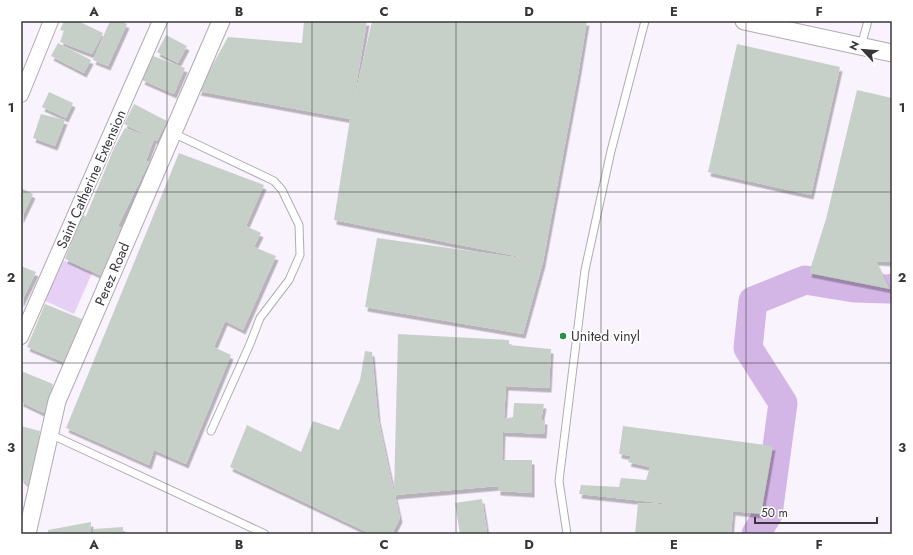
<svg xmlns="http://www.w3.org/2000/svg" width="913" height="555" font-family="Jost,sans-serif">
  <defs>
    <filter id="shadow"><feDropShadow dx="2.5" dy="4.5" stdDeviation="0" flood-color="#0004"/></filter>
  </defs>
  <rect width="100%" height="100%" fill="#f9f3fd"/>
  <path fill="#e7d0f6" d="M 61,259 L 92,273 L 74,314 L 43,300 Z"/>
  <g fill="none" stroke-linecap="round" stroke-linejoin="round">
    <path stroke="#d3b5e6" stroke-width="29" d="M 756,534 L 768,514 L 783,403 L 748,348 L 753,301 L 805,280 L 854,288 L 890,289 L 892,288"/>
  </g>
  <g fill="#c7d0c8" filter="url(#shadow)">
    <path d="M 64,21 L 78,21 L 103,33 L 92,54 L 60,42 L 64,31 L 60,30 Z"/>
    <path d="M 110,21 L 121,21 L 127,24 L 108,66 L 93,60 Z"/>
    <path d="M 304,21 L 367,21 L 353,104 L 372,21 L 587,21 L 578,75 L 543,262 L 523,334 L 365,307 L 377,238 L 536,260 L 334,220 L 350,119 L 198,91 L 228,37 L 302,43 Z"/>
    <path d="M 166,35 L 187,46 L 178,63 L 157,52 Z"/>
    <path d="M 58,43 L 91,60 L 84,73 L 51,56 Z"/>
    <path d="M 737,44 L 840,67 L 811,195 L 708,172 Z"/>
    <path d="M 153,56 L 185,68 L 174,94 L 142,80 Z"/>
    <path d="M 857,90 L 892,98 L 892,262 L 876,261 L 890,289 L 809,273 L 826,219 Z"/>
    <path d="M 49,92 L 73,103 L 66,118 L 42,107 Z"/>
    <path d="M 134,104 L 167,121 L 157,141 L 154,139 L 146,161 L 149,162 L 118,226 L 122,228 L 102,276 L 65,259 L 82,215 L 92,218 L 86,216 L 114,148 L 125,128 L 152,138 L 124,124 Z"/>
    <path d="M 41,114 L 65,120 L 55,146 L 33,138 Z"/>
    <path d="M 179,153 L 264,185 L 246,226 L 261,233 L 254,247 L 276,256 L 243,330 L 225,321 L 214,347 L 231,355 L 186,464 L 154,450 L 149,465 L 66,428 Z"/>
    <path d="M 21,188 L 33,194 L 21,219 Z"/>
    <path d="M 21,266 L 36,272 L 21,303 Z"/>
    <path d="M 45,304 L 82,319 L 66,363 L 27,347 Z"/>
    <path d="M 398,334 L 509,340 L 509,345 L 551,349 L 549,388 L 506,386 L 504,419 L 513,417 L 514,403 L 544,404 L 541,420 L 545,420 L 544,434 L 503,432 L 502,460 L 532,460 L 532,493 L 498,491 L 498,486 L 395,495 L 400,518 L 392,534 L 371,534 L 230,467 L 247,425 L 301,452 L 313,421 L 339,430 L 360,380 L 365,351 L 372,352 L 378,418 L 394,493 Z"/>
    <path d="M 21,371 L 53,384 L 44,413 L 21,402 Z"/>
    <path d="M 21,426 L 40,431 L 31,488 L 21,478 Z"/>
    <path d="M 623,426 L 773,446 L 761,514 L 733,511 L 731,534 L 635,534 L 638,503 L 680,505 L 579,494 L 581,485 L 619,487 L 621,478 L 646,480 L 650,467 L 628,462 L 631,456 L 619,454 Z"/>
    <path d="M 482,499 L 487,532 L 472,534 L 460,534 L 455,503 Z"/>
    <path d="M 91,522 L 91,534 L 48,534 L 48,530 Z"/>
    <path d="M 123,527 L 123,534 L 93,534 L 93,529 Z"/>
  </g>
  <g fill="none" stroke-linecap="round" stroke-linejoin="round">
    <defs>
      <g id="service">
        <path d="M 861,46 L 868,21"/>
        <path d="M 173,133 L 274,181 L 282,190 L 299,225 L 300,255 L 289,280 L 260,318 L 250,344 L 211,431"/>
        <path d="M 50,434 L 265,534"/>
        <path d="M 567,534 L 559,481 L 585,270 L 611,151 L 645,21"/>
      </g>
      <g id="minor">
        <path d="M 21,95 L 51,21"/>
        <path d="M 21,337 L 160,21"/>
      </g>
      <g id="tertiary">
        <path d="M 744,21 L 892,53"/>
        <path d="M 27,534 L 57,401 L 221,21"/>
      </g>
    </defs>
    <use href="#service" stroke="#b0aab4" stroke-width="9"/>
    <use href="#minor" stroke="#b0aab4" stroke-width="16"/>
    <use href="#tertiary" stroke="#b0aab4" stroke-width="19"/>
    <use href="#service" stroke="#fff" stroke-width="7"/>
    <use href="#minor" stroke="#fff" stroke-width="14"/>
    <use href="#tertiary" stroke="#fff" stroke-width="17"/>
  </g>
  <path fill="none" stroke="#38363a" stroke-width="1" stroke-opacity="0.55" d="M 167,21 L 167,534M 312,21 L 312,534M 456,21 L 456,534M 601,21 L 601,534M 746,21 L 746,534M 21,192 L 892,192M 21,363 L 892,363"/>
  <circle fill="#2b8f45" stroke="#fff" stroke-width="1.5" cx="563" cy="336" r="4"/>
  <g text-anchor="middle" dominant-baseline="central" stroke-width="3.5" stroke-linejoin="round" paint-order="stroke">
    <g font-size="14" fill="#38363a" stroke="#fff">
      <text transform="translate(91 179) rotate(-66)">Saint Catherine Extension</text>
      <text transform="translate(112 274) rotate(-67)">Perez Road</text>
    </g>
    <g font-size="14" fill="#38363a" stroke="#fff" text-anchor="start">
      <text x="571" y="336">United vinyl</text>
    </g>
  </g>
  <rect width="913" height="555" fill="none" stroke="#ffffff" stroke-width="44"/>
  <g transform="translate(863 50) rotate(296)" stroke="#ffffff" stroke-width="3" paint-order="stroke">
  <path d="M0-3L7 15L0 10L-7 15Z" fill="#38363a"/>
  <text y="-6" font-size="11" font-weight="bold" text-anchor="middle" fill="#38363a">N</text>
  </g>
  <path d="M755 517v6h122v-6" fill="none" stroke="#38363a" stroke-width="2"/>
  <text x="761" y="517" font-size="12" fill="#38363a" stroke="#ffffff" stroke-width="3" paint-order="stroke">50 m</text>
  <rect x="22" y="22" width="869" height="511" fill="none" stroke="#38363a" stroke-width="1.5"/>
  <g font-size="13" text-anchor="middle" font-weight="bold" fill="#38363a">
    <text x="94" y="16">A</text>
    <text x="239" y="16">B</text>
    <text x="384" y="16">C</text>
    <text x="529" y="16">D</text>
    <text x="674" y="16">E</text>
    <text x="819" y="16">F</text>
    <text x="11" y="112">1</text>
    <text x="902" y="112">1</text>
    <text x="11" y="282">2</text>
    <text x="902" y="282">2</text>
    <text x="11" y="452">3</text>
    <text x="902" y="452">3</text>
    <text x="94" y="549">A</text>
    <text x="239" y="549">B</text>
    <text x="384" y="549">C</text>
    <text x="529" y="549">D</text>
    <text x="674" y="549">E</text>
    <text x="819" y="549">F</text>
  </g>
</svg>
